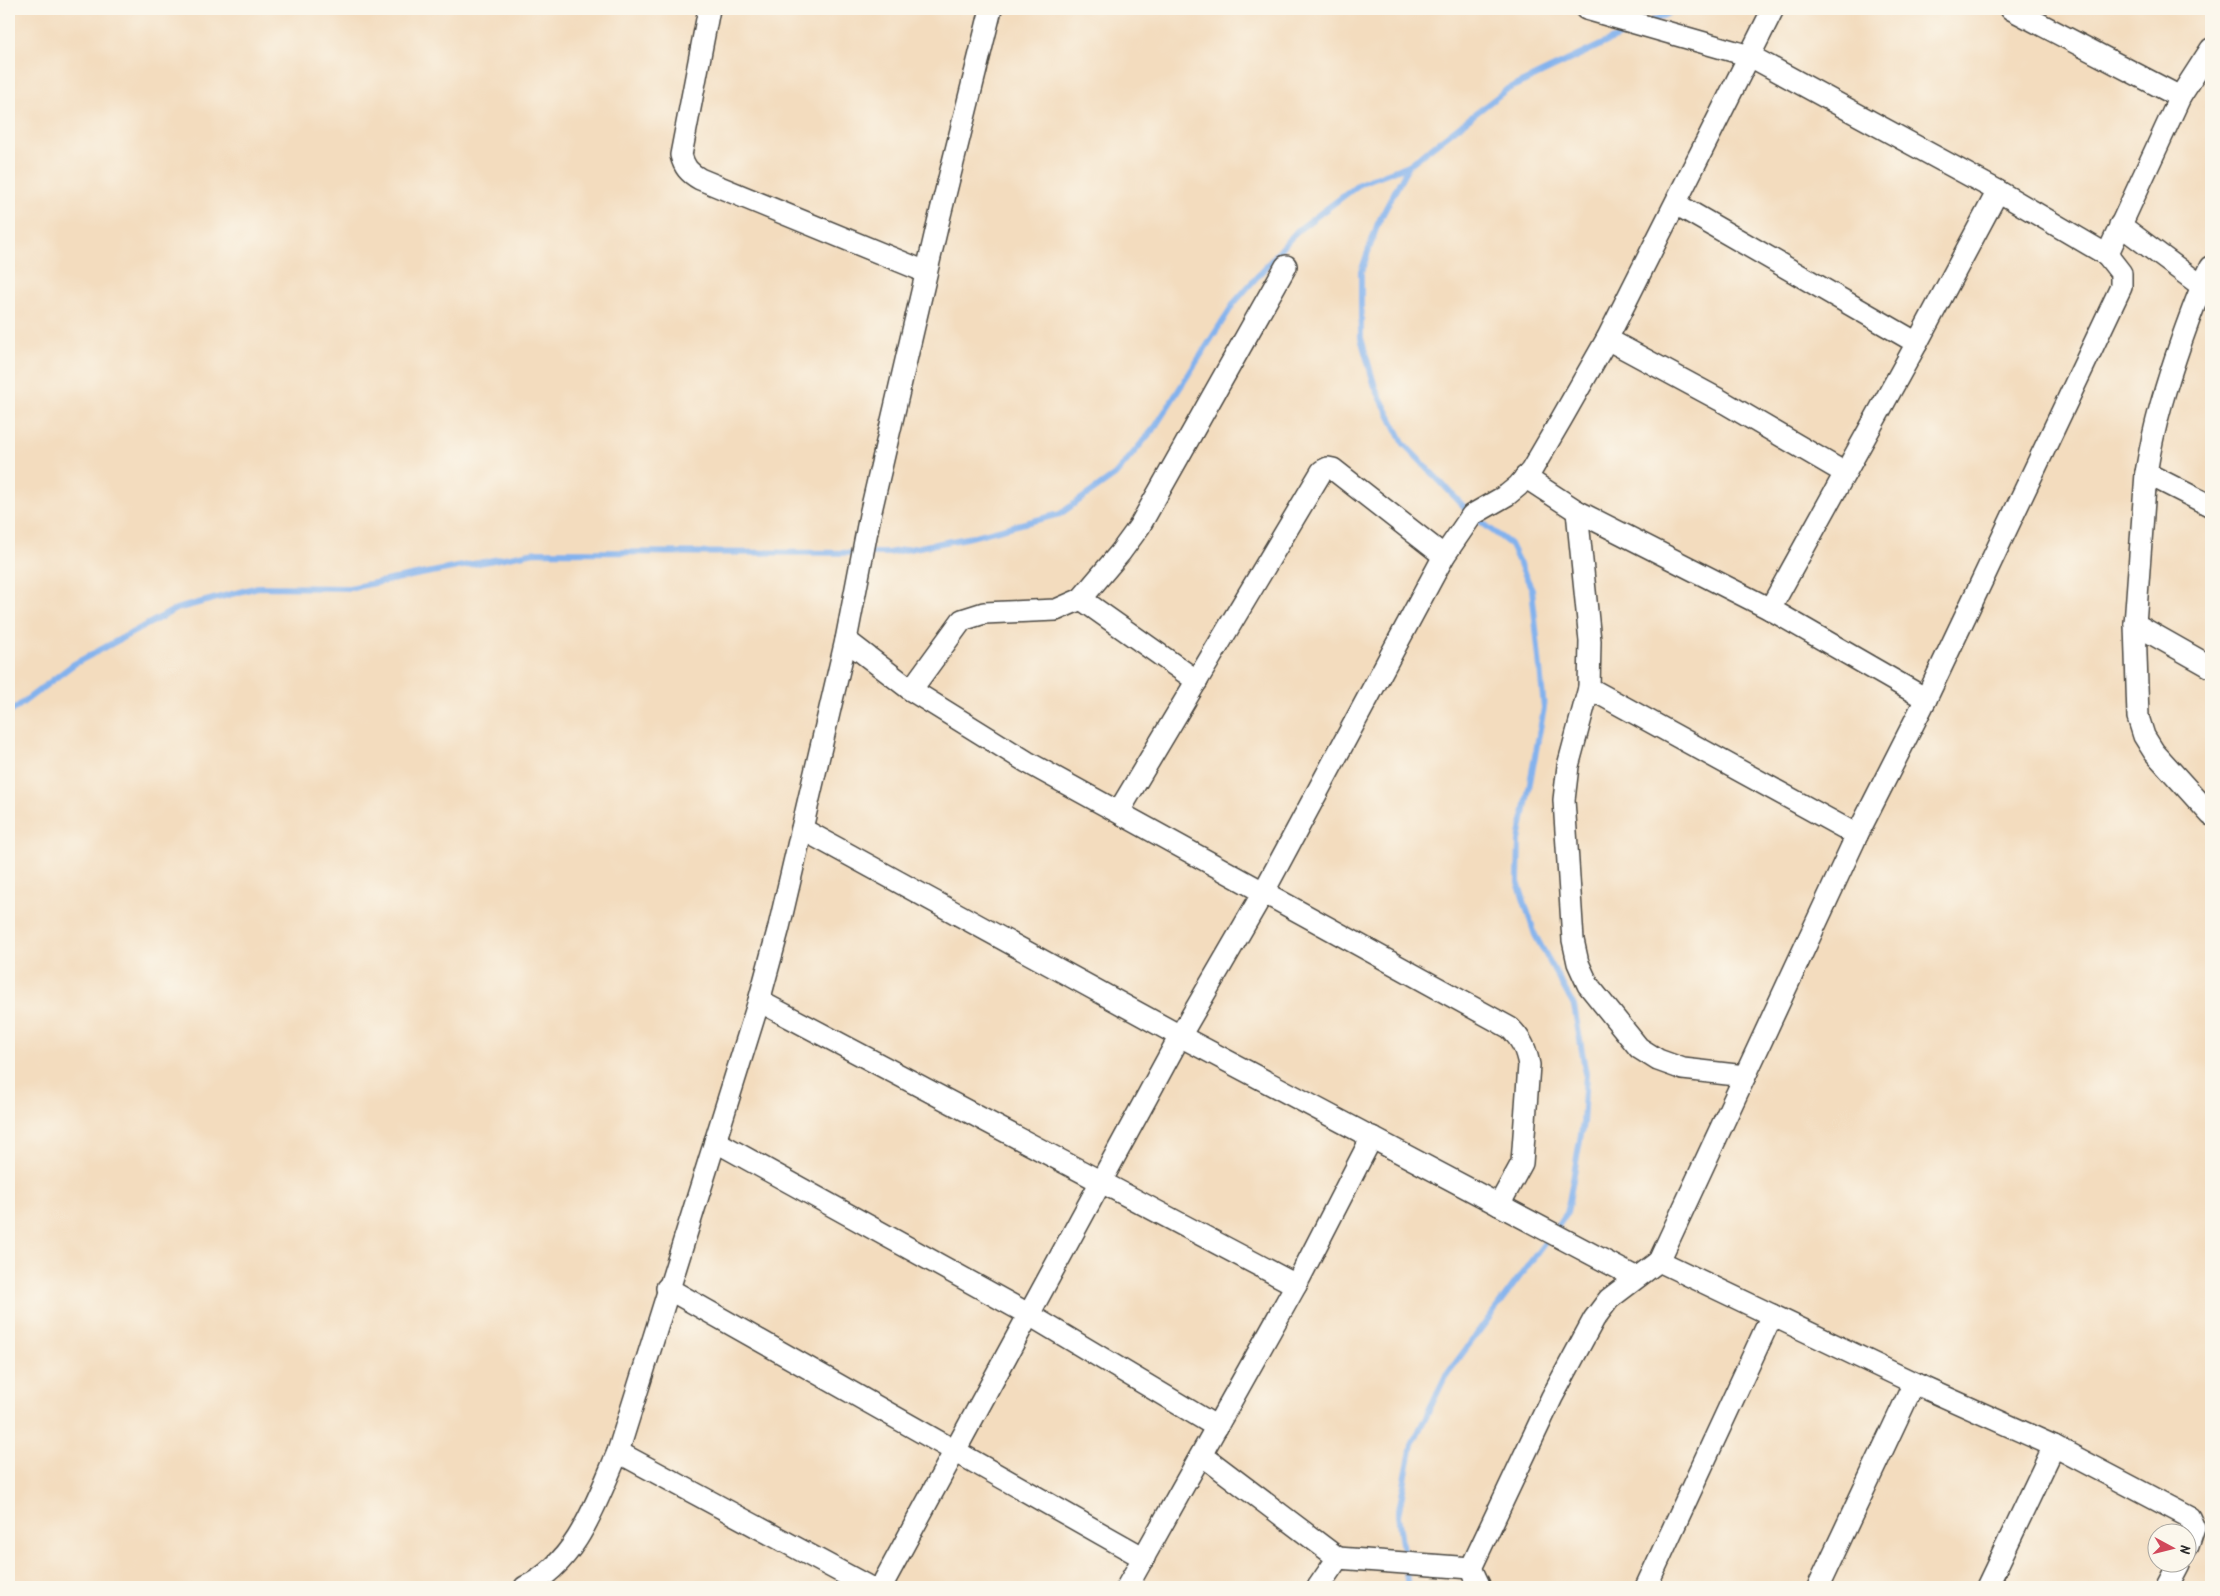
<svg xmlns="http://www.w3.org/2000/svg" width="2220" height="1596" font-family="Kalam,sans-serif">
  <rect width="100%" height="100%" fill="#fbf7ec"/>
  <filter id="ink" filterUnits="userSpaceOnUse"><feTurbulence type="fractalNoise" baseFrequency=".02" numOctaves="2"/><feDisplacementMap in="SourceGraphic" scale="10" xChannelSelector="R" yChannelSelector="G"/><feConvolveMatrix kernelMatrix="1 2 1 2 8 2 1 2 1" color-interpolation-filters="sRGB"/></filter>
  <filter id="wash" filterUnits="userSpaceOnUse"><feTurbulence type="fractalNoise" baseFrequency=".0096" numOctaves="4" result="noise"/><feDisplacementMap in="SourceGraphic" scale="20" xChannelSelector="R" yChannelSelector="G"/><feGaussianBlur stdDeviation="1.12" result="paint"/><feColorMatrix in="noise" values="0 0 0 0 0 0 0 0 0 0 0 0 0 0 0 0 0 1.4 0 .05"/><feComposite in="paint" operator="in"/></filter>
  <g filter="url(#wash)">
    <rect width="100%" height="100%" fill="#f3dcbe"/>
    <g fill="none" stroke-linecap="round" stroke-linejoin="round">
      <g stroke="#83b2ed" stroke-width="6">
        <path d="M 1650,22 L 1678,9"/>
        <path d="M 9,713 L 74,664 L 176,609 L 258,587 L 349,588 L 535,552 L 888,553 L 967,538 L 1060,514 L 1115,475 L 1155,427 L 1234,303 L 1297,231 L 1361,183 L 1409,165 L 1506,90 L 1634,29"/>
        <path d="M 1408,1587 L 1398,1515 L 1412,1445 L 1445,1377 L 1567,1213 L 1583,1123 L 1586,1074 L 1574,1006 L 1535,935 L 1518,882 L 1519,841 L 1544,708 L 1532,589 L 1510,544 L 1472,515 L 1404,444 L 1375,387 L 1361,338 L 1361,272 L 1378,223 L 1409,165"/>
      </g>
    </g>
  </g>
  <g filter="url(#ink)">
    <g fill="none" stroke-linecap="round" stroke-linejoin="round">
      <defs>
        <g id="street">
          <path d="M 709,9 L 681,155 C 684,167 689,173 700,179 L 926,272"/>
          <path d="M 1586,9 L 1750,56 L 1998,191 L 2107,255 L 2121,273 L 2121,287 L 1926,699 L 1857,835 L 1659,1261"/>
          <path d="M 2011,9 L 2180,97"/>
          <path d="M 1676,204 L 1917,343"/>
          <path d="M 2120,225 L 2211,293"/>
          <path d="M 2107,255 L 2180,97 L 2211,49"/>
          <path d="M 2211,267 C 2199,290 2191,314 2182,339 C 2166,385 2154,424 2146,473 L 2135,624 L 2138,717 L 2144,736 L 2154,752 L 2211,815"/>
          <path d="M 1607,339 L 1720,400 L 1845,473"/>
          <path d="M 2146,473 L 2211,506"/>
          <path d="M 1525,477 L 1577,511 L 1770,609 L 1926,699"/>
          <path d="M 1577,511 L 1590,641 L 1589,688 L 1857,835"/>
          <path d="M 1081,599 L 1197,681"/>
          <path d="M 1770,609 L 1917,343 L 1998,191"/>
          <path d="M 2135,624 L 2211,667"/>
          <path d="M 846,640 L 911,690 L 1027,762 L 1510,1028 C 1522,1040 1526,1049 1529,1065 L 1522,1163 L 1499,1205"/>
          <path d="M 1589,688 L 1568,766 L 1564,800 L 1573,940 L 1578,963 L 1588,985 L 1639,1048 L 1658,1060 L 1683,1069 L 1745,1076"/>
          <path d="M 911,690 L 962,620 L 984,613 L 1056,610 L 1081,599 L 1120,553 L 1139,527 L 1286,266"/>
          <path d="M 1119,811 L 1322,471 L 1328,468 L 1333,469 L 1444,556"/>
          <path d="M 802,829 L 1180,1036 L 1635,1277"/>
          <path d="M 759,1001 L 1296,1285"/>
          <path d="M 715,1141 L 1028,1314 L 1217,1427"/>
          <path d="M 667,1288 L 1144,1558"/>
          <path d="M 618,1452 L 869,1587"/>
          <path d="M 1202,1455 L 1338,1558"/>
          <path d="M 1471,1568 L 1552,1397 L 1594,1319 L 1609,1299 L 1659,1261 L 1914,1383 L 2054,1446 L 2189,1517 L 2194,1528 L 2188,1546"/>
          <path d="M 1471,1568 L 1480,1587"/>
          <path d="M 525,1587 C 577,1563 597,1500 618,1452 L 759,1001 L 779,927 L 846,640 L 870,515 L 938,223 L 991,9"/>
          <path d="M 881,1587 L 1180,1036 L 1263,893 L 1444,556 L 1472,515 L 1507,495 L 1518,486 L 1531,471 L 1562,418 L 1607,339 L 1773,9"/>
          <path d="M 1127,1587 L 1296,1285 L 1372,1137"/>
          <path d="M 1318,1587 L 1338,1558 L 1471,1568"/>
          <path d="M 1646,1587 L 1772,1315"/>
          <path d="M 1818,1587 L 1914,1383"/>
          <path d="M 1987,1587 L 2054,1446"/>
          <path d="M 2167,1587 L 2179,1564"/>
        </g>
      </defs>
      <use href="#street" stroke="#494641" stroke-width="24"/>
      <use href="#street" stroke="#fff" stroke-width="21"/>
    </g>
  </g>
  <rect width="2220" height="1596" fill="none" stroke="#fbf7ec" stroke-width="30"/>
  <g transform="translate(2172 1548) rotate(97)"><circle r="24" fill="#fbf7ec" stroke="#a8a59f"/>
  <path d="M0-4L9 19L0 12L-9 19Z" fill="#d1495b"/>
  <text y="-8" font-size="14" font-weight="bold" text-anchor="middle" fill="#2b2b2b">N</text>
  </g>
</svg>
